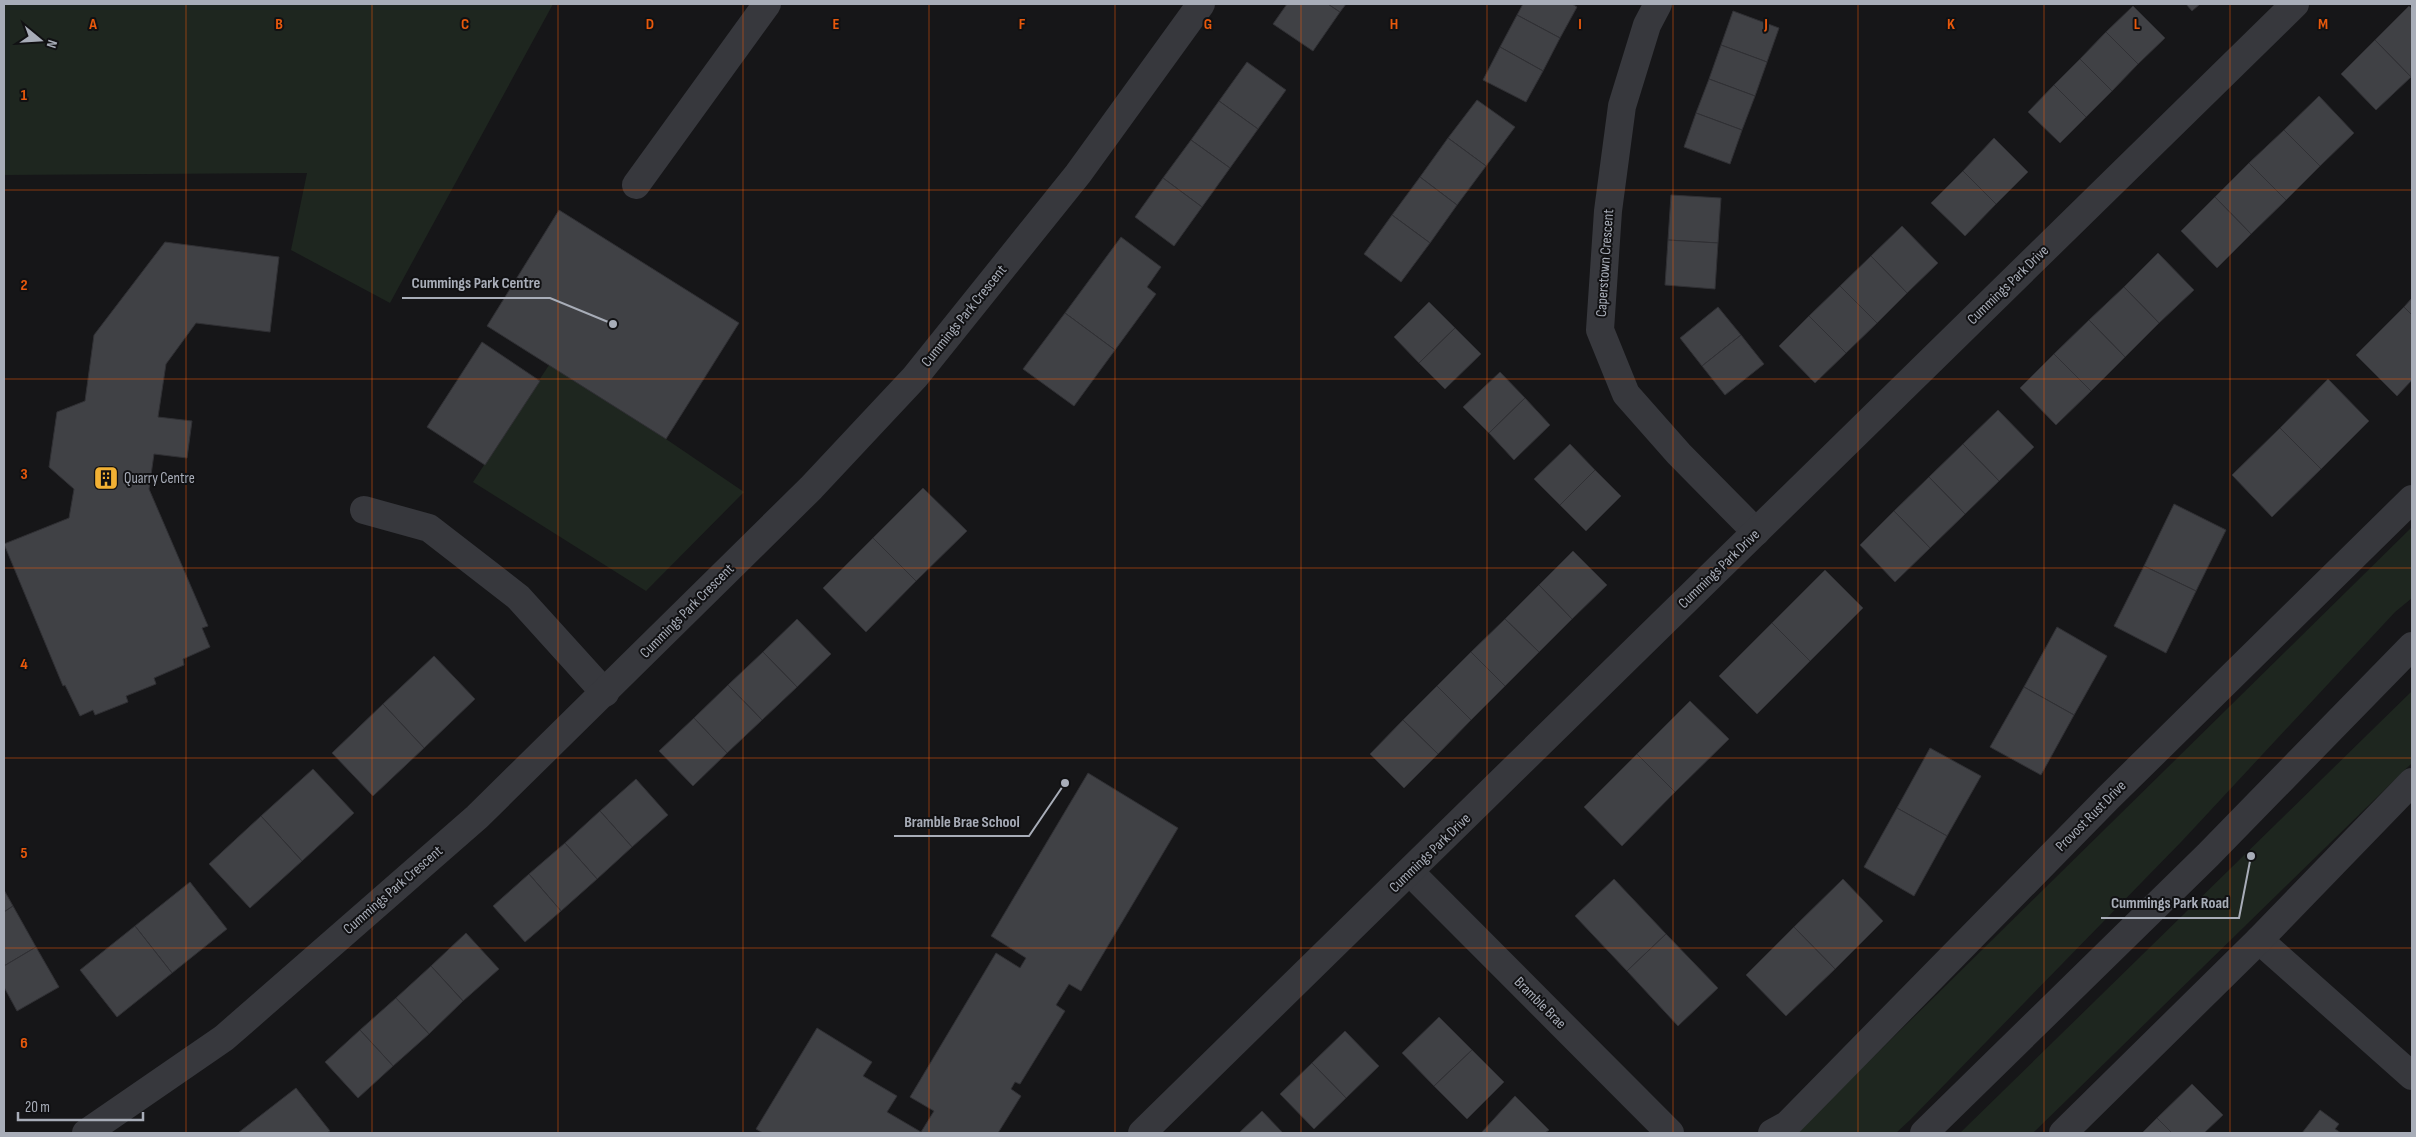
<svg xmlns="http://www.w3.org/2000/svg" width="2416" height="1137" font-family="'Sofia Sans Condensed',sans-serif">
  <rect width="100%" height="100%" fill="#161618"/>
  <g fill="#1e261f">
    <path d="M 4,4 L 553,4 L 390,303 L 291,250 L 307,173 L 4,175 Z"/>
    <path d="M 549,365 L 666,439 L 744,492 L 646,591 L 473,482 Z"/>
    <path d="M 2412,527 L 2412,598 L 2395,612 L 2182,841 L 1910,1120 L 1896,1133 L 1796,1133 Z"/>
    <path d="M 2412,691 L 2412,763 L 2033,1133 L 1960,1133 Z"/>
  </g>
  <g fill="#404145" stroke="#303034">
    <path d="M 1287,4 L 1328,4 L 1340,12 L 1313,51 L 1273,24 Z"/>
    <path d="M 1328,4 L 1346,4 L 1340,12 Z"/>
    <path d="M 1523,4 L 1572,4 L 1577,7 L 1560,38 L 1517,15 Z"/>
    <path d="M 2186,4 L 2200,4 L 2192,11 Z"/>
    <path d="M 2133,6 L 2165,38 L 2138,64 L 2106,32 Z"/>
    <path d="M 2409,6 L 2412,9 L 2411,77 L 2375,40 Z"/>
    <path d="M 1733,11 L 1779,28 L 1767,62 L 1721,45 Z"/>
    <path d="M 1517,15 L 1560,38 L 1543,71 L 1500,47 Z"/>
    <path d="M 2106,32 L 2138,64 L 2112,91 L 2080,59 Z"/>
    <path d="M 2375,40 L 2411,77 L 2376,110 L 2341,74 Z"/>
    <path d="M 1721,45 L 1767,62 L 1755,96 L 1709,79 Z"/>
    <path d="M 1500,47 L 1543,71 L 1526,102 L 1483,80 Z"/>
    <path d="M 2080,59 L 2112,91 L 2086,117 L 2054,85 Z"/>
    <path d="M 1247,62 L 1286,90 L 1258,129 L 1219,101 Z"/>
    <path d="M 1709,79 L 1755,96 L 1742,130 L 1696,113 Z"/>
    <path d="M 2054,85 L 2086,117 L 2060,143 L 2028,112 Z"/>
    <path d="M 2319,96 L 2354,133 L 2320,166 L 2284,130 Z"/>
    <path d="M 1477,100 L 1515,127 L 1486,166 L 1448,138 Z"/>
    <path d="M 1219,101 L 1258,129 L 1230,168 L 1191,140 Z"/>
    <path d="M 1696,113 L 1742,130 L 1730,164 L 1684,147 Z"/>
    <path d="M 2284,130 L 2320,166 L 2286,200 L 2249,163 Z"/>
    <path d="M 1448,138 L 1486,166 L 1457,205 L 1420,177 Z"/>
    <path d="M 1994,138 L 2028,172 L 1996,204 L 1963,171 Z"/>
    <path d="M 1191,140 L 1230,168 L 1202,207 L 1163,178 Z"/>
    <path d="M 2249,163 L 2286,200 L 2251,234 L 2215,197 Z"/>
    <path d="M 1963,171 L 1996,204 L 1965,236 L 1931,203 Z"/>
    <path d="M 1420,177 L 1457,205 L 1430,243 L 1392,215 Z"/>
    <path d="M 1163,178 L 1202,207 L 1174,246 L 1135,217 Z"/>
    <path d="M 1671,195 L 1721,198 L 1718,243 L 1668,240 Z"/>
    <path d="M 2215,197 L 2251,234 L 2217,268 L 2181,231 Z"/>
    <path d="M 559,210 L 739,323 L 666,439 L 487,326 Z"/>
    <path d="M 1392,215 L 1430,243 L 1401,282 L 1364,254 Z"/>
    <path d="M 1902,226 L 1938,263 L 1907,293 L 1871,256 Z"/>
    <path d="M 1121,237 L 1161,267 L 1147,287 L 1156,294 L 1115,350 L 1065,313 Z"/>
    <path d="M 1668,240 L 1718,243 L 1715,289 L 1665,285 Z"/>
    <path d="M 165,242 L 279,257 L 270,332 L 196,323 L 166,364 L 158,417 L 192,421 L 187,458 L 154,454 L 149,489 L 208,626 L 202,628 L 210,647 L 183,659 L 184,665 L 154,678 L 156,684 L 126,696 L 128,702 L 95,715 L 93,710 L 80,716 L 65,685 L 63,686 L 4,544 L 69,518 L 74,489 L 49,467 L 57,412 L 85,401 L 94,335 Z"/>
    <path d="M 2158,253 L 2194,290 L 2159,323 L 2124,287 Z"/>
    <path d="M 1871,256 L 1907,293 L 1877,323 L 1840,286 Z"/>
    <path d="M 1840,286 L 1877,323 L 1846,353 L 1809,316 Z"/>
    <path d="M 2124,287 L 2159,323 L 2125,357 L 2089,320 Z"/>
    <path d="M 2412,298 L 2412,315 L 2404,307 Z"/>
    <path d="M 1429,302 L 1455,328 L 1419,363 L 1394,337 Z"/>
    <path d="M 1718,307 L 1741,335 L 1702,366 L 1680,338 Z"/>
    <path d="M 2404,307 L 2412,315 L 2412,380 L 2397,396 L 2356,355 Z"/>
    <path d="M 1065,313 L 1115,350 L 1074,406 L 1023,369 Z"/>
    <path d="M 1809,316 L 1846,353 L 1815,383 L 1779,346 Z"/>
    <path d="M 2089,320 L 2125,357 L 2091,391 L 2054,354 Z"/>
    <path d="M 1455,328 L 1481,354 L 1445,389 L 1419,363 Z"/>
    <path d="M 1741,335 L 1764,364 L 1725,395 L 1702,366 Z"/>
    <path d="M 482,342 L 540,381 L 485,465 L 427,427 Z"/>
    <path d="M 2054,354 L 2091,391 L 2056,425 L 2020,388 Z"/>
    <path d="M 1500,372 L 1525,398 L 1489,433 L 1463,407 Z"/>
    <path d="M 2328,379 L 2369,421 L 2321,469 L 2280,428 Z"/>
    <path d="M 1525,398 L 1550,425 L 1514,460 L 1489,433 Z"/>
    <path d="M 1998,410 L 2034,447 L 1999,481 L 1963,444 Z"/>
    <path d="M 2280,428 L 2321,469 L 2272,517 L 2232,475 Z"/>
    <path d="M 1570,444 L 1595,470 L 1560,505 L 1534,479 Z"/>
    <path d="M 1963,444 L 1999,481 L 1965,514 L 1929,477 Z"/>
    <path d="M 1595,470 L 1621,496 L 1586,531 L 1560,505 Z"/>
    <path d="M 1929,477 L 1965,514 L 1930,548 L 1894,511 Z"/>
    <path d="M 923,488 L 967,531 L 916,581 L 873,538 Z"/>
    <path d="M 2174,504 L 2226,530 L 2196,591 L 2144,566 Z"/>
    <path d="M 1894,511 L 1930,548 L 1895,582 L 1860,545 Z"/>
    <path d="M 873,538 L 916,581 L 866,632 L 823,588 Z"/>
    <path d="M 1573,551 L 1607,585 L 1572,619 L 1539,585 Z"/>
    <path d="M 2144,566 L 2196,591 L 2166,653 L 2114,626 Z"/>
    <path d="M 1825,570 L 1863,608 L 1810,661 L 1772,623 Z"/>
    <path d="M 1539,585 L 1572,619 L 1539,652 L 1505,619 Z"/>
    <path d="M 797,619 L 831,654 L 797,687 L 763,652 Z"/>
    <path d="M 1505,619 L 1539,652 L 1505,686 L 1471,652 Z"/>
    <path d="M 1772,623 L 1810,661 L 1757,714 L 1719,676 Z"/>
    <path d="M 2057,627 L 2107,656 L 2074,715 L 2024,687 Z"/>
    <path d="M 763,652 L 797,687 L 762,720 L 728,685 Z"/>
    <path d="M 1471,652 L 1505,686 L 1471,720 L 1437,686 Z"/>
    <path d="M 434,656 L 475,699 L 424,748 L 383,704 Z"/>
    <path d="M 728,685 L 762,720 L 727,753 L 694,718 Z"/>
    <path d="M 1437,686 L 1471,720 L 1438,754 L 1403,720 Z"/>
    <path d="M 2024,687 L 2074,715 L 2041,775 L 1990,747 Z"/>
    <path d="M 1690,701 L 1729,739 L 1675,792 L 1637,754 Z"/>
    <path d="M 383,704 L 424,748 L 373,796 L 332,753 Z"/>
    <path d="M 694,718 L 727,753 L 693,786 L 659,751 Z"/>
    <path d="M 1403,720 L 1438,754 L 1404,788 L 1370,754 Z"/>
    <path d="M 1930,748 L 1981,776 L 1947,836 L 1897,808 Z"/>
    <path d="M 1637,754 L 1675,792 L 1622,846 L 1584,807 Z"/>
    <path d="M 313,769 L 354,813 L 302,861 L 261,816 Z"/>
    <path d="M 1088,773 L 1178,828 L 1081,991 L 1069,984 L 1056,1005 L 1065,1011 L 1020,1084 L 1015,1082 L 1011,1089 L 1021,1096 L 998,1133 L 763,1133 L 756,1129 L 817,1028 L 872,1062 L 863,1076 L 897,1096 L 887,1112 L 921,1132 L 934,1111 L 910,1097 L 996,953 L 1020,968 L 1026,958 L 991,936 Z"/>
    <path d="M 636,779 L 668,815 L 632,847 L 600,811 Z"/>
    <path d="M 1897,808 L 1947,836 L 1914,896 L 1864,867 Z"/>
    <path d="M 600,811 L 632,847 L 597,879 L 565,843 Z"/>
    <path d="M 261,816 L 302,861 L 250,908 L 209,864 Z"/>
    <path d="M 565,843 L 597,879 L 561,911 L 529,874 Z"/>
    <path d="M 529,874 L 561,911 L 525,942 L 493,906 Z"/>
    <path d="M 1614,879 L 1666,934 L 1627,971 L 1575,916 Z"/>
    <path d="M 1843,879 L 1883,921 L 1835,969 L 1794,927 Z"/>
    <path d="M 190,882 L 227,929 L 172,973 L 135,926 Z"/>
    <path d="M 4,890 L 13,906 L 4,912 Z"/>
    <path d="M 13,906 L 36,947 L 4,966 L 4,912 Z"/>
    <path d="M 135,926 L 172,973 L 117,1017 L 80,970 Z"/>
    <path d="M 1794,927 L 1835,969 L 1786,1016 L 1746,975 Z"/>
    <path d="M 466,933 L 499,969 L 463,1001 L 431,966 Z"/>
    <path d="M 1666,934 L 1718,988 L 1678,1026 L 1627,971 Z"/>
    <path d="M 36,947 L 59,987 L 17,1011 L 4,987 L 4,966 Z"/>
    <path d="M 431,966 L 463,1001 L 429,1034 L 396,998 Z"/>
    <path d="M 396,998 L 429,1034 L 393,1066 L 360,1030 Z"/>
    <path d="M 1439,1017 L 1472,1050 L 1434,1086 L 1402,1053 Z"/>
    <path d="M 360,1030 L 393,1066 L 358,1098 L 325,1062 Z"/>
    <path d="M 1345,1031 L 1379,1066 L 1346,1098 L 1312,1063 Z"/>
    <path d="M 1472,1050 L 1504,1082 L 1467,1119 L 1434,1086 Z"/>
    <path d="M 1312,1063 L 1346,1098 L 1314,1129 L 1280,1094 Z"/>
    <path d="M 2192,1084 L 2223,1115 L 2204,1133 L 2172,1133 L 2157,1118 Z"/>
    <path d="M 296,1088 L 330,1131 L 327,1133 L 238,1133 Z"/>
    <path d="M 1515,1096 L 1549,1130 L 1545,1133 L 1481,1133 Z"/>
    <path d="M 2320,1110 L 2339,1124 L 2335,1129 L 2341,1133 L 2302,1133 Z"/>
    <path d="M 1262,1111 L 1283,1133 L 1239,1133 Z"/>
    <path d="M 2157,1118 L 2172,1133 L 2142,1133 Z"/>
  </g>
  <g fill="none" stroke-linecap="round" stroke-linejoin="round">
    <g stroke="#37383d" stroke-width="28">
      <path d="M 1658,4 L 1647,25 L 1622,106 L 1608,211 L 1600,330 L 1626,394 L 1679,454 L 1756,532"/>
      <path d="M 636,185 L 767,4"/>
      <path d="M 364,510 L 429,528 L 518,597 L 605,693"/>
      <path d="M 1410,872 L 1670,1133"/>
      <path d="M 2259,940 L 2412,1076"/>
      <path d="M 86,1133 L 224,1038 L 477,817 L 811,488 L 915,377 L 1078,174 L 1201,4"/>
      <path d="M 1142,1133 L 2295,4"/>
      <path d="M 1772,1133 L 1787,1125 L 2108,798 L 2412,499"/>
      <path d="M 1924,1133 L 2208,855 L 2412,646"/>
      <path d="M 2063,1133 L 2259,940 L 2412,782"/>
    </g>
  </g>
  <path fill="none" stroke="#e8590c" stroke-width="1" stroke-opacity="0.55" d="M 186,4 L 186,1133M 372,4 L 372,1133M 558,4 L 558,1133M 743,4 L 743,1133M 929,4 L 929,1133M 1115,4 L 1115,1133M 1301,4 L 1301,1133M 1487,4 L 1487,1133M 1673,4 L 1673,1133M 1858,4 L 1858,1133M 2044,4 L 2044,1133M 2230,4 L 2230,1133M 4,190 L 2412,190M 4,379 L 2412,379M 4,568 L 2412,568M 4,758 L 2412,758M 4,948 L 2412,948"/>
  <defs>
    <symbol id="building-square" viewBox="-11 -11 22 22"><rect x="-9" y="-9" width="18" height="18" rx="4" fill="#f2b134" stroke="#111113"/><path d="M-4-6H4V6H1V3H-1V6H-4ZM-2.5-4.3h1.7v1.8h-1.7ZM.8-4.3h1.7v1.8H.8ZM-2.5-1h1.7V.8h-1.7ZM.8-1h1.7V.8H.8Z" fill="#111"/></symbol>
  </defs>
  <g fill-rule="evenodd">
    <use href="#building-square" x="92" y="464" width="28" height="28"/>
  </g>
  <g text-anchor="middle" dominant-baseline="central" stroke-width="4" stroke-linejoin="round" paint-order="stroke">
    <g font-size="15" fill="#a8adb8" stroke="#111113">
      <text transform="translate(1605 263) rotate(-86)">Caperstown Crescent</text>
      <text transform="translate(2008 285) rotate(-44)">Cummings Park Drive</text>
      <text transform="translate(964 316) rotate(-51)">Cummings Park Crescent</text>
      <text transform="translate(1719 569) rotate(-44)">Cummings Park Drive</text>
      <text transform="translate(687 611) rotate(-45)">Cummings Park Crescent</text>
      <text transform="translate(2091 816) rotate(-45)">Provost Rust Drive</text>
      <text transform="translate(1430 853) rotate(-44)">Cummings Park Drive</text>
      <text transform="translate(393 890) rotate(-41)">Cummings Park Crescent</text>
      <text transform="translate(1540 1003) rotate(45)">Bramble Brae</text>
    </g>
    <g font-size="15" fill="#a8adb8" stroke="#111113" text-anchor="start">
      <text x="124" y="478">Quarry Centre</text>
    </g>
  </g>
  <g font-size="16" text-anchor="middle" font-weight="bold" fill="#e8590c" stroke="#111113" stroke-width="4" stroke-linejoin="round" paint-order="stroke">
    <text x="93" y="29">A</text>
    <text x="279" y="29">B</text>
    <text x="465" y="29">C</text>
    <text x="650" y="29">D</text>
    <text x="836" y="29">E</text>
    <text x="1022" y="29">F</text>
    <text x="1208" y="29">G</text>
    <text x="1394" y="29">H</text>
    <text x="1580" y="29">I</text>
    <text x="1766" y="29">J</text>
    <text x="1951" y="29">K</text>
    <text x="2137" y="29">L</text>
    <text x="2323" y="29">M</text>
    <text x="24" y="100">1</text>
    <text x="24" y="290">2</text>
    <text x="24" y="479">3</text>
    <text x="24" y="669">4</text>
    <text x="24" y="858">5</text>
    <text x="24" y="1048">6</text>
  </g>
  <path fill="none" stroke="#a8adb8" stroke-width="2" d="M613 324L550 298H402M1065 783L1029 836H894M2251 856L2239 918H2101"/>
  <g fill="#a8adb8" stroke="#111113" stroke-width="2">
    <circle cx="613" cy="324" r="5"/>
    <circle cx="1065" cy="783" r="5"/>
    <circle cx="2251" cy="856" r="5"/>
  </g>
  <g font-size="16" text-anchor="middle" font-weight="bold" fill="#a8adb8" stroke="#111113" stroke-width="4" stroke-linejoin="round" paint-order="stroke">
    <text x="476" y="288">Cummings Park Centre</text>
    <text x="962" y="827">Bramble Brae School</text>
    <text x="2170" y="908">Cummings Park Road</text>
  </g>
  <rect width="2416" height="1137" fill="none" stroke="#a8adb8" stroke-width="10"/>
  <g transform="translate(40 40) rotate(108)" stroke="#111113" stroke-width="4" paint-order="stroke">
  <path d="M0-4L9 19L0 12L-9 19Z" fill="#a8adb8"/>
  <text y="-8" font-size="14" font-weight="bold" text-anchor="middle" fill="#a8adb8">N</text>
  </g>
  <path d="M18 1112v8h125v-8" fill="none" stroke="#a8adb8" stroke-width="2.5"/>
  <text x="25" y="1112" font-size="15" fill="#a8adb8" stroke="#111113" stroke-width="4" paint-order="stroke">20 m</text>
</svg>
